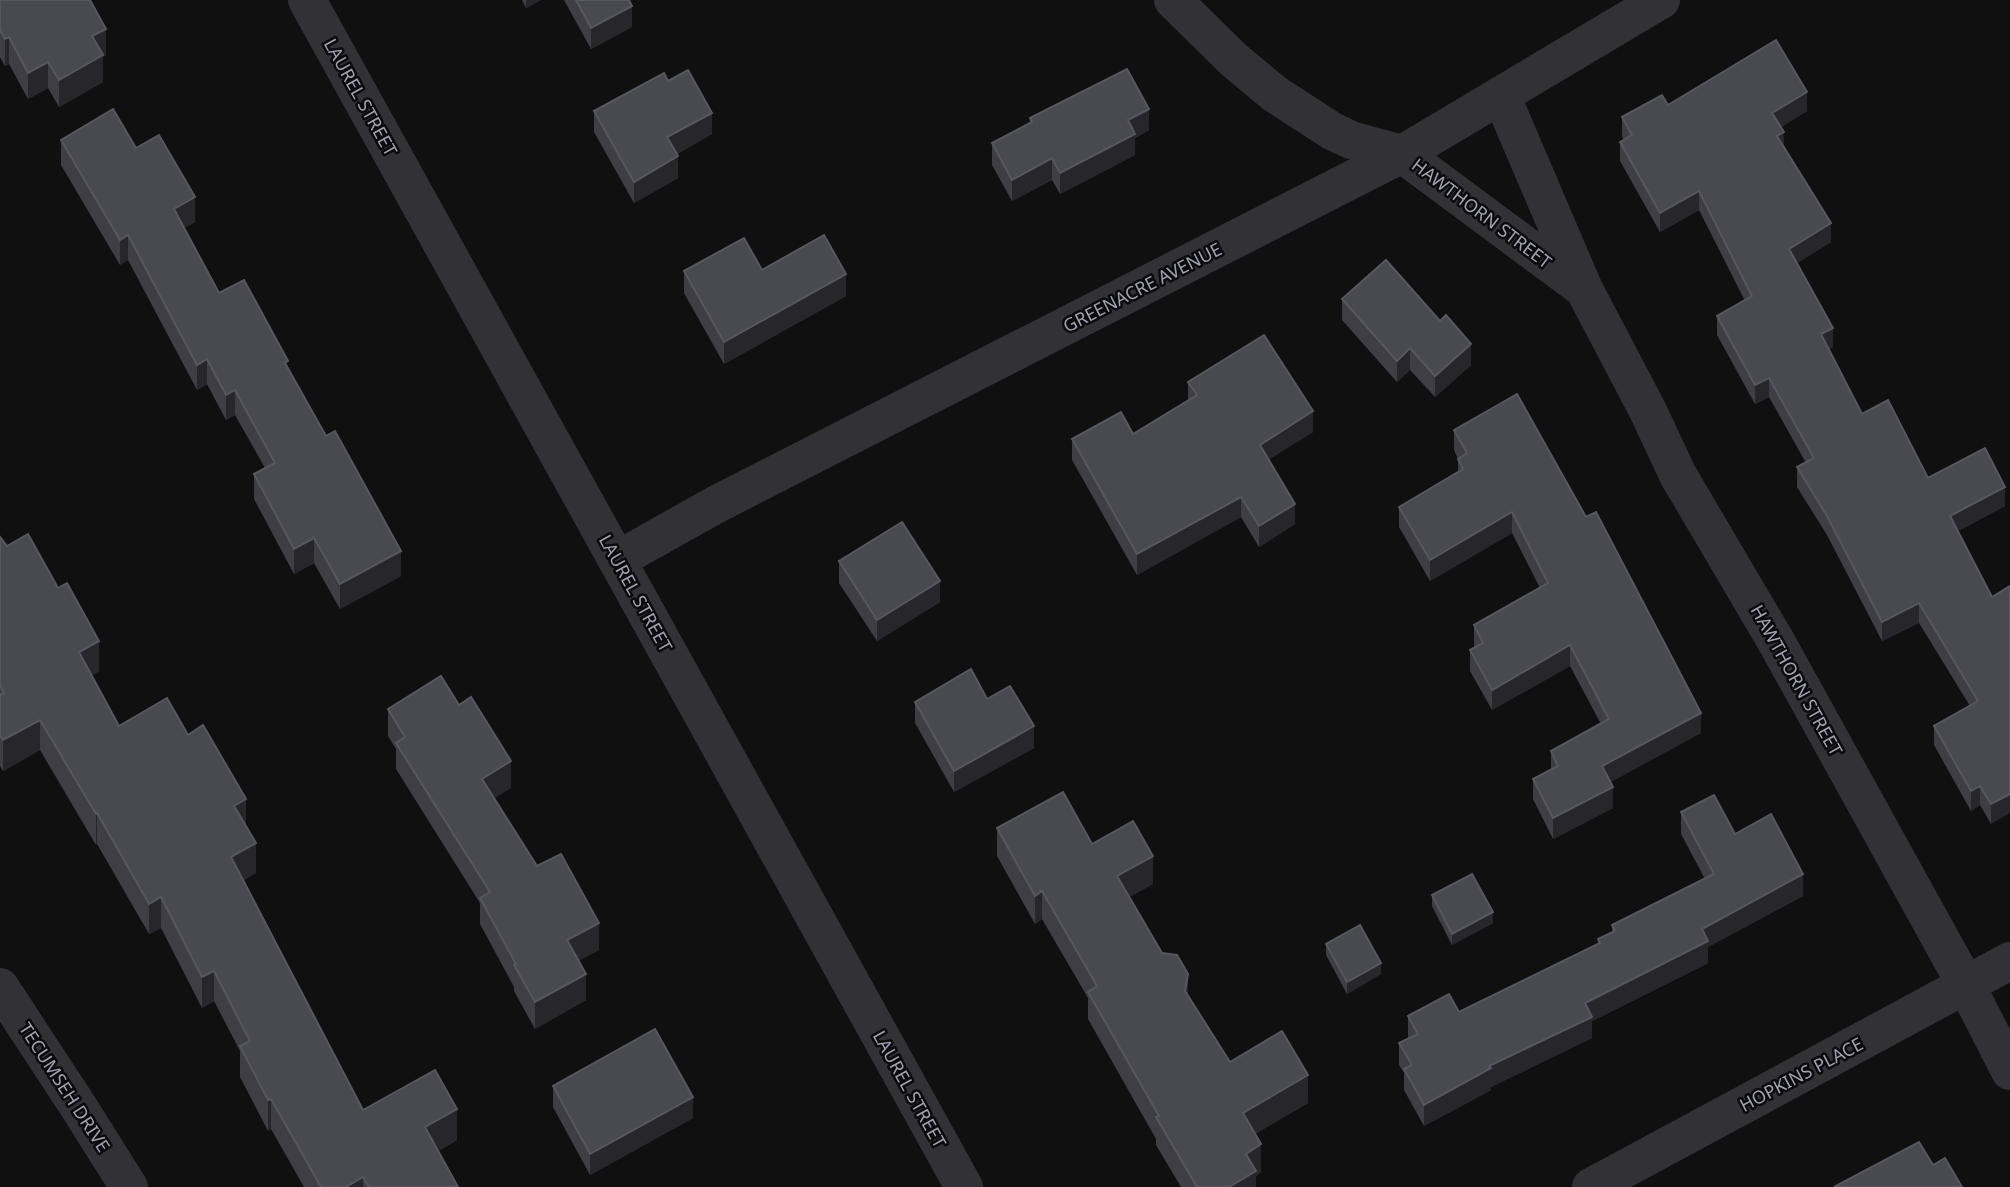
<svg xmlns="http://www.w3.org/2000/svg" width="2010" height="1187" font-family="'Noto Sans',sans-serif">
  <rect width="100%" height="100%" fill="#101011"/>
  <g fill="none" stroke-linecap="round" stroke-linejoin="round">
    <g stroke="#313136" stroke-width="38">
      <path d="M 307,0 L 964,1187"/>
      <path d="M 1173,0 L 1234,60 L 1275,94 L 1332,131 L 1351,140 L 1402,154 L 1584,289 L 1648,411 L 1678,475 L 1777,643 L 1966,985 L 2010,1071"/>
      <path d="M 1501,95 L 1583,287"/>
      <path d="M 617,560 L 717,504 L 1402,154 L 1661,0"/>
      <path d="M 0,987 L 78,1106 L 129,1187"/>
      <path d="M 1591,1187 L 2010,961"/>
    </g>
  </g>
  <g fill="#3e3e44">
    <path d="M 0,0 L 106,55 L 103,57 L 103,82 L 59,107 L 48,88 L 28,99 L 9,64 L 5,66 L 0,57 Z"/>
    <path d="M 522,0 L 541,0 L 526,8 Z"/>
    <path d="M 564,0 L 629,0 L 632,27 L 591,49 Z"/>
    <path d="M 668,81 L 712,134 L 677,154 L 678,178 L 634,203 L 594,132 L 594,111 Z"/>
    <path d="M 1668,105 L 1807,111 L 1781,127 L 1784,147 L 1831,242 L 1797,263 L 1833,347 L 1829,349 L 1862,414 L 1928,478 L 2005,506 L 1958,531 L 1992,597 L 1991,824 L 1980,805 L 1971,811 L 1934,745 L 1934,726 L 1970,706 L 1919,623 L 1882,641 L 1827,535 L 1797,487 L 1797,467 L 1806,463 L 1769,397 L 1755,404 L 1717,335 L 1717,316 L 1745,301 L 1699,210 L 1660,232 L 1620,161 L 1620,142 L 1624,140 L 1622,136 L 1622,117 Z"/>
    <path d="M 1030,118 L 1149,130 L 1135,138 L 1135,155 L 1060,194 L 1052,180 L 1012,201 L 992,165 L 992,143 L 1030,123 Z"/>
    <path d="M 61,140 L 136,148 L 195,222 L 184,228 L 219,293 L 288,369 L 401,576 L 340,609 L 314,563 L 294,574 L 254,499 L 254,474 L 265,468 L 235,415 L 226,420 L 207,384 L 197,390 L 128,260 L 120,265 L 61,165 Z"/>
    <path d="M 762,270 L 846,296 L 724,364 L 684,293 L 684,271 Z"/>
    <path d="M 1342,299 L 1440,321 L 1471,365 L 1435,397 L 1410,370 L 1397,382 L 1342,320 Z"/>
    <path d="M 1188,382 L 1313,432 L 1269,459 L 1295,524 L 1259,547 L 1241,517 L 1137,575 L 1072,460 L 1072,439 L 1133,434 L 1188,400 Z"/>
    <path d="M 1454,430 L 1701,733 L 1610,782 L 1613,808 L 1553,839 L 1533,799 L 1533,779 L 1551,769 L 1551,751 L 1601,724 L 1570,666 L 1492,710 L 1470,671 L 1470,650 L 1475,648 L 1474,646 L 1474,625 L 1540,588 L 1512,533 L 1430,581 L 1399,527 L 1399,507 L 1458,472 L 1458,459 L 1454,450 Z"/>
    <path d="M 0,537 L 99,671 L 91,676 L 119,726 L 188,735 L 246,825 L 256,873 L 244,880 L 363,1110 L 457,1140 L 438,1151 L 458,1187 L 304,1187 L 271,1129 L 268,1131 L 240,1077 L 240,1051 L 214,1001 L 202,1008 L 161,928 L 149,934 L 97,844 L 96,845 L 40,750 L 3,771 L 0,766 Z"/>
    <path d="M 839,561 L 940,602 L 877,641 L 839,583 Z"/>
    <path d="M 987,699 L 1034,748 L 954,792 L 915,723 L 915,702 Z"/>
    <path d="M 388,709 L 511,788 L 494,798 L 537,866 L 599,950 L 579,960 L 586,1000 L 535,1029 L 514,991 L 514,987 L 480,924 L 480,903 L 396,769 L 396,749 L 388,736 Z"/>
    <path d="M 1681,812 L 1735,834 L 1803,896 L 1708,947 L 1708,963 L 1592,1021 L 1592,1038 L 1491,1087 L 1491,1090 L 1424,1126 L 1404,1090 L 1404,1073 L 1399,1065 L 1399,1043 L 1408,1038 L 1408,1016 L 1459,1012 L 1598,945 L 1598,939 L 1612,932 L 1612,925 L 1705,879 L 1681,834 Z"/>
    <path d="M 997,828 L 1092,844 L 1153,884 L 1129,897 L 1188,996 L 1230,1062 L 1308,1103 L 1255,1134 L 1261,1172 L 1256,1176 L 1256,1187 L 1181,1187 L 1156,1145 L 1156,1139 L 1088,1019 L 1088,998 L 1042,919 L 1035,924 L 997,856 Z"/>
    <path d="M 1432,895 L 1493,923 L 1452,945 L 1432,906 Z"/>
    <path d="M 1326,944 L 1381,974 L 1347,994 L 1326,955 Z"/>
    <path d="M 553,1086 L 693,1118 L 590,1175 L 553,1107 Z"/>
  </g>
  <g fill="#27272b">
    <path d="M 526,0 L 541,0 L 526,8 Z"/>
    <path d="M 632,6 L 632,27 L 591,49 L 591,28 Z"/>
    <path d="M 106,29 L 106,55 L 103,57 L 103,82 L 59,107 L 59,80 L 92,36 Z"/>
    <path d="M 9,37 L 9,64 L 5,66 L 5,39 Z"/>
    <path d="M 48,62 L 48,88 L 28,99 L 28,73 Z"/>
    <path d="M 1807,92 L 1807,111 L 1772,132 L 1772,113 Z"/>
    <path d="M 1149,109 L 1149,130 L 1135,138 L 1135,155 L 1060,194 L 1060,173 L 1128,120 Z"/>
    <path d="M 712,113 L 712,134 L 667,159 L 667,137 Z"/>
    <path d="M 1784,132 L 1784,151 L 1777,136 Z"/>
    <path d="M 678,156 L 678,178 L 634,203 L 634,182 Z"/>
    <path d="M 1052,158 L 1052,180 L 1012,201 L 1012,180 Z"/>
    <path d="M 1699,191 L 1699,210 L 1660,232 L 1660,213 Z"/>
    <path d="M 195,197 L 195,222 L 174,234 L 174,209 Z"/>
    <path d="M 1831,223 L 1831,242 L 1789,268 L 1789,249 Z"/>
    <path d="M 128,235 L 128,260 L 120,265 L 120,240 Z"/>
    <path d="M 846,274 L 846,296 L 724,364 L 724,342 Z"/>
    <path d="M 1833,328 L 1833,347 L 1821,353 L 1821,334 Z"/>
    <path d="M 1471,344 L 1471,365 L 1435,397 L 1435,376 Z"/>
    <path d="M 1410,348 L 1410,370 L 1397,382 L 1397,361 Z"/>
    <path d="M 207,359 L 207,384 L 197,390 L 197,365 Z"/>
    <path d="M 1769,378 L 1769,397 L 1755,404 L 1755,385 Z"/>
    <path d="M 235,390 L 235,415 L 226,420 L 226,395 Z"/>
    <path d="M 1313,411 L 1313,432 L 1260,465 L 1260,445 Z"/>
    <path d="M 2005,487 L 2005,506 L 1950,535 L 1950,516 Z"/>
    <path d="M 1241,497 L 1241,517 L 1137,575 L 1137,554 Z"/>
    <path d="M 1295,504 L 1295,524 L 1259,547 L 1259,526 Z"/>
    <path d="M 1512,512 L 1512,533 L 1430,581 L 1430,560 Z"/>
    <path d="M 314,538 L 314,563 L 294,574 L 294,549 Z"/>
    <path d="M 401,551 L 401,576 L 340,609 L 340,584 Z"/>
    <path d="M 940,581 L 940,602 L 877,641 L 877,620 Z"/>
    <path d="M 1919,603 L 1919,623 L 1882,641 L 1882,622 Z"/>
    <path d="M 99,641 L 99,671 L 79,683 L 79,652 Z"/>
    <path d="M 1570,645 L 1570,666 L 1492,710 L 1492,690 Z"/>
    <path d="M 1701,713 L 1701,733 L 1602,787 L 1602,766 Z"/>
    <path d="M 40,720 L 40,750 L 3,771 L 3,740 Z"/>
    <path d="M 1034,726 L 1034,748 L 954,792 L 954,771 Z"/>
    <path d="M 511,761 L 511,788 L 482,806 L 482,779 Z"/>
    <path d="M 1980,786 L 1980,805 L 1971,811 L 1971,791 Z"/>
    <path d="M 1613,787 L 1613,808 L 1553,839 L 1553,818 Z"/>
    <path d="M 2010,794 L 2010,813 L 1991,824 L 1991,804 Z"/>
    <path d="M 246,799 L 246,830 L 234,806 Z"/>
    <path d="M 97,813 L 97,844 L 96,845 L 96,814 Z"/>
    <path d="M 256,843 L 256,873 L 231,887 L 231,857 Z"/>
    <path d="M 1153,856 L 1153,884 L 1117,904 L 1117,876 Z"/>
    <path d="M 1803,874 L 1803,896 L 1708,947 L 1708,963 L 1592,1021 L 1592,1038 L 1491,1087 L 1491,1090 L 1424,1126 L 1424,1105 L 1702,929 Z"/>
    <path d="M 1042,891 L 1042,919 L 1035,924 L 1035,896 Z"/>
    <path d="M 161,897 L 161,928 L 149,934 L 149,904 Z"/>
    <path d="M 1493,912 L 1493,923 L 1452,945 L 1452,934 Z"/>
    <path d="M 599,923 L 599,950 L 567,967 L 567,940 Z"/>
    <path d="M 1381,963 L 1381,974 L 1347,994 L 1347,982 Z"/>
    <path d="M 214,971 L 214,1001 L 202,1008 L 202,977 Z"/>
    <path d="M 586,974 L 586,1000 L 535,1029 L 535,1002 Z"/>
    <path d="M 1188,974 L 1188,1002 L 1185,991 Z"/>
    <path d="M 1308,1075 L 1308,1103 L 1243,1141 L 1243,1113 Z"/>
    <path d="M 693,1097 L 693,1118 L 590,1175 L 590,1154 Z"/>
    <path d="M 271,1099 L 271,1129 L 268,1131 L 268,1100 Z"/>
    <path d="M 457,1109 L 457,1140 L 425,1158 L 425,1127 Z"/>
    <path d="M 1261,1144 L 1261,1172 L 1256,1176 L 1256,1187 L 1229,1187 L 1246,1154 Z"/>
    <path d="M 363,1177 L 363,1187 L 346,1187 Z"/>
  </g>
  <g fill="#494950" stroke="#565760" stroke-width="2">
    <path d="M 0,0 L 90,0 L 106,29 L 92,36 L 103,55 L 59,80 L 48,62 L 28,73 L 9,37 L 5,39 L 0,30 Z"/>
    <path d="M 576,0 L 629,0 L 632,6 L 591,28 Z"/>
    <path d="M 1776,40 L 1807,92 L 1772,113 L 1784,132 L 1777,136 L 1831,223 L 1789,249 L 1833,328 L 1821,334 L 1862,414 L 1888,400 L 1928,478 L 1985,448 L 2005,487 L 1950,516 L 1992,597 L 2010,586 L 2010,794 L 1991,804 L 1980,786 L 1971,791 L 1934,726 L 1978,701 L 1919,603 L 1882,622 L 1827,516 L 1797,467 L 1814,458 L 1769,378 L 1755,385 L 1717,316 L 1752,296 L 1699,191 L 1660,213 L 1620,142 L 1632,135 L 1622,117 L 1662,95 L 1668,105 Z"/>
    <path d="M 1127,69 L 1149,109 L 1128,120 L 1135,134 L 1060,173 L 1052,158 L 1012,180 L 992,143 L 1032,122 L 1030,118 Z"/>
    <path d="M 688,70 L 712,113 L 667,137 L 678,156 L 634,182 L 594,111 L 664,73 L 668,81 Z"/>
    <path d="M 113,109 L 136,148 L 159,135 L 195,197 L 174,209 L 219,293 L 244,280 L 288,361 L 285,363 L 326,436 L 335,431 L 401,551 L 340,584 L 314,538 L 294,549 L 254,474 L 275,463 L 235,390 L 226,395 L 207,359 L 197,365 L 128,235 L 120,240 L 61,140 Z"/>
    <path d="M 824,235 L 846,274 L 724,342 L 684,271 L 744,238 L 762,270 Z"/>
    <path d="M 1386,260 L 1440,321 L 1446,315 L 1471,344 L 1435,376 L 1410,348 L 1397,361 L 1342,299 Z"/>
    <path d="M 1264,335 L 1313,411 L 1260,445 L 1295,504 L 1259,526 L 1241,497 L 1137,554 L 1072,439 L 1121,412 L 1133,434 L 1197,395 L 1188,382 Z"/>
    <path d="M 1517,394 L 1586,517 L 1596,512 L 1701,713 L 1602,766 L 1613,787 L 1553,818 L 1533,779 L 1558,766 L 1551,751 L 1609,719 L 1570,645 L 1492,690 L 1470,650 L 1483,643 L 1474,625 L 1548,583 L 1512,512 L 1430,560 L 1399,507 L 1463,469 L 1458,459 L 1467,453 L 1454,430 Z"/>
    <path d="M 902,522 L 940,581 L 877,620 L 839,561 Z"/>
    <path d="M 28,534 L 58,588 L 67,583 L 99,641 L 79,652 L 119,726 L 167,698 L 188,735 L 203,725 L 246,799 L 234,806 L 256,843 L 231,857 L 363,1110 L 435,1070 L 457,1109 L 425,1127 L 458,1187 L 369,1187 L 363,1177 L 346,1187 L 321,1187 L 271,1099 L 268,1100 L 240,1046 L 250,1041 L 214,971 L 202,977 L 161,897 L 149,904 L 97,813 L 96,814 L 40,720 L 3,740 L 0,735 L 0,695 L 4,693 L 0,686 L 0,537 L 7,546 Z"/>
    <path d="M 971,669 L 987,699 L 1010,686 L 1034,726 L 954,771 L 915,702 Z"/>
    <path d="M 441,676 L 459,705 L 471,697 L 511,761 L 482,779 L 537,866 L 561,854 L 599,923 L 567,940 L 586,974 L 535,1002 L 514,965 L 516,964 L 480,898 L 490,892 L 396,743 L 405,737 L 388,709 Z"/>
    <path d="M 1063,792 L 1092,844 L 1133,821 L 1153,856 L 1117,876 L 1162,953 L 1177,955 L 1188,974 L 1185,991 L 1230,1062 L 1282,1031 L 1308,1075 L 1243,1113 L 1261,1144 L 1246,1154 L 1256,1171 L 1229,1187 L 1197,1187 L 1156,1117 L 1159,1116 L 1088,992 L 1097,986 L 1042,891 L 1035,896 L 997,828 Z"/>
    <path d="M 1714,795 L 1735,834 L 1771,814 L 1803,874 L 1702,929 L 1708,941 L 1585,1003 L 1592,1017 L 1489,1066 L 1491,1068 L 1424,1105 L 1404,1069 L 1412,1065 L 1399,1043 L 1418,1034 L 1408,1016 L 1449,994 L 1459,1012 L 1600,943 L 1598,939 L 1615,931 L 1612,925 L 1714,874 L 1681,812 Z"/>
    <path d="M 1472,874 L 1493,912 L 1452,934 L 1432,895 Z"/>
    <path d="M 1360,925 L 1381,963 L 1347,982 L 1326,944 Z"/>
    <path d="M 655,1029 L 693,1097 L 590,1154 L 553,1086 Z"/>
    <path d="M 1919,1142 L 1933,1165 L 1945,1158 L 1962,1187 L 1834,1187 Z"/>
  </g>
  <g text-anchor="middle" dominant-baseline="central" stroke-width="5" stroke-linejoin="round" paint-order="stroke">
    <g font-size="18" fill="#a0a2b3" stroke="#0b0b0c">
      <text transform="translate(361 97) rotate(61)">LAUREL STREET</text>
      <text transform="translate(1482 213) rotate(37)">HAWTHORN STREET</text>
      <text transform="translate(1142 287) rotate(-27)">GREENACRE AVENUE</text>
      <text transform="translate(636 593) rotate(61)">LAUREL STREET</text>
      <text transform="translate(1797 680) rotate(61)">HAWTHORN STREET</text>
      <text transform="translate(1801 1074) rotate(-28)">HOPKINS PLACE</text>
      <text transform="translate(65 1087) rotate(57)">TECUMSEH DRIVE</text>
      <text transform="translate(910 1089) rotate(61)">LAUREL STREET</text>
    </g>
  </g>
</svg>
